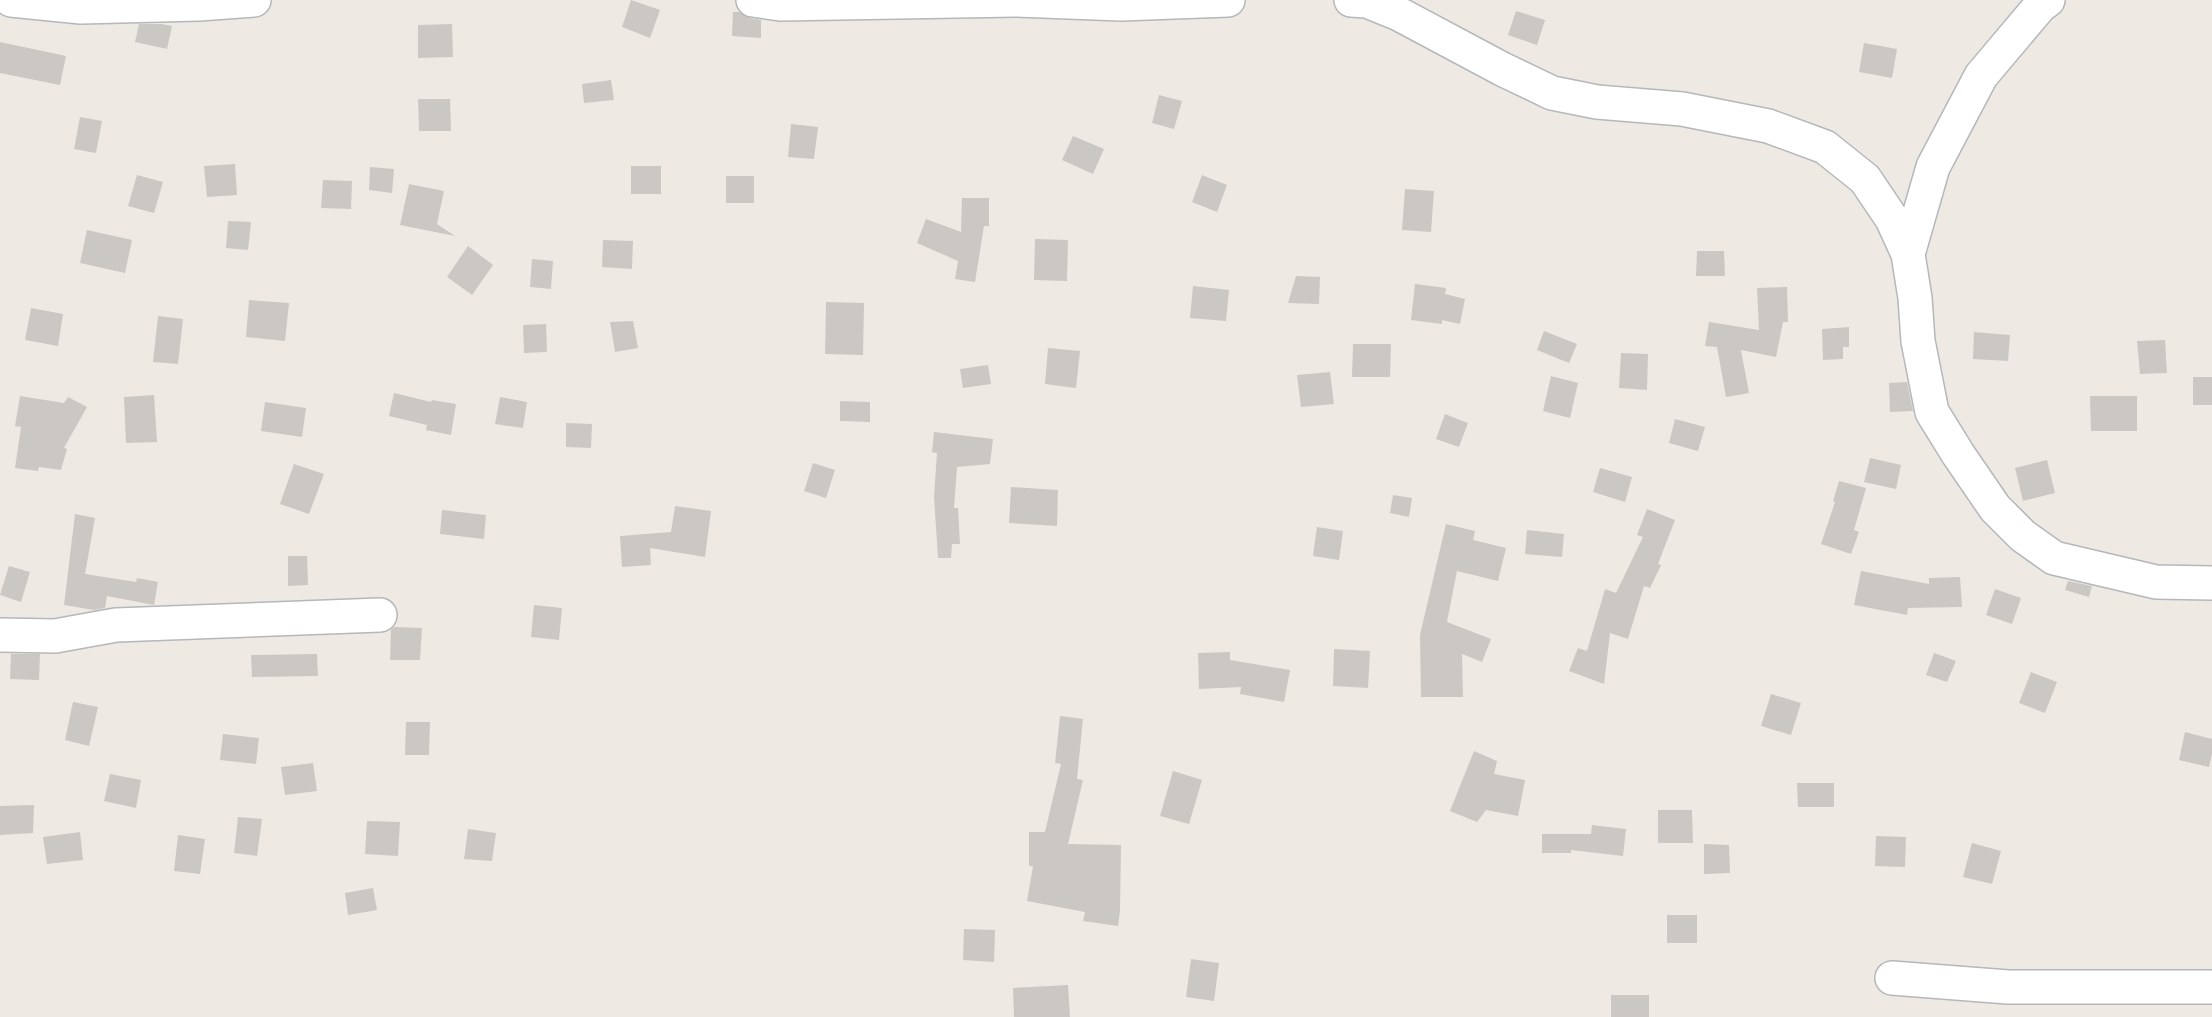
<svg xmlns="http://www.w3.org/2000/svg" width="2212" height="1017" font-family="Manrope,sans-serif">
  <rect width="100%" height="100%" fill="#eeeae3"/>
  <g fill="#cbc7c2">
    <path d="M 631,0 L 660,10 L 650,38 L 622,27 Z"/>
    <path d="M 1516,11 L 1545,20 L 1537,45 L 1508,35 Z"/>
    <path d="M 733,12 L 739,12 L 750,18 L 761,20 L 761,38 L 732,36 Z"/>
    <path d="M 139,24 L 162,24 L 172,26 L 167,49 L 135,42 Z"/>
    <path d="M 452,24 L 453,57 L 418,58 L 418,25 Z"/>
    <path d="M 0,42 L 66,56 L 60,85 L 0,73 Z"/>
    <path d="M 1864,43 L 1897,49 L 1892,78 L 1859,72 Z"/>
    <path d="M 611,80 L 614,100 L 584,103 L 582,84 Z"/>
    <path d="M 1159,95 L 1182,101 L 1174,129 L 1152,123 Z"/>
    <path d="M 418,99 L 450,99 L 451,131 L 419,131 Z"/>
    <path d="M 80,117 L 102,121 L 96,153 L 74,149 Z"/>
    <path d="M 791,124 L 818,127 L 814,159 L 788,157 Z"/>
    <path d="M 1073,136 L 1104,149 L 1093,174 L 1062,160 Z"/>
    <path d="M 235,164 L 237,195 L 207,197 L 204,166 Z"/>
    <rect x="631" y="166" width="30" height="28"/>
    <path d="M 370,167 L 394,169 L 392,193 L 369,190 Z"/>
    <path d="M 137,175 L 163,182 L 154,213 L 128,206 Z"/>
    <path d="M 1202,175 L 1227,185 L 1217,212 L 1192,202 Z"/>
    <rect x="726" y="176" width="28" height="27"/>
    <path d="M 323,180 L 352,181 L 351,209 L 321,208 Z"/>
    <path d="M 409,184 L 444,191 L 437,224 L 455,236 L 400,225 Z"/>
    <path d="M 1405,189 L 1434,191 L 1431,232 L 1402,230 Z"/>
    <path d="M 962,198 L 989,198 L 989,226 L 984,226 L 975,282 L 955,279 L 958,261 L 917,243 L 926,219 L 961,232 Z"/>
    <path d="M 228,221 L 251,222 L 248,250 L 226,248 Z"/>
    <path d="M 87,230 L 132,240 L 125,273 L 80,263 Z"/>
    <path d="M 1035,239 L 1068,240 L 1067,281 L 1034,280 Z"/>
    <path d="M 603,240 L 633,241 L 632,269 L 602,267 Z"/>
    <path d="M 468,246 L 493,265 L 472,295 L 447,277 Z"/>
    <path d="M 1697,251 L 1724,251 L 1725,276 L 1696,276 Z"/>
    <path d="M 532,259 L 553,261 L 551,289 L 530,287 Z"/>
    <path d="M 1296,276 L 1320,277 L 1319,304 L 1288,303 Z"/>
    <path d="M 1415,284 L 1446,288 L 1445,294 L 1465,299 L 1460,324 L 1442,320 L 1442,324 L 1411,320 Z"/>
    <path d="M 1193,286 L 1229,290 L 1226,321 L 1190,318 Z"/>
    <path d="M 1787,287 L 1788,322 L 1783,322 L 1776,357 L 1741,350 L 1749,393 L 1726,397 L 1717,347 L 1705,346 L 1709,322 L 1759,330 L 1757,288 Z"/>
    <path d="M 249,300 L 289,303 L 285,341 L 246,337 Z"/>
    <path d="M 826,302 L 864,303 L 863,355 L 825,354 Z"/>
    <path d="M 31,308 L 63,314 L 58,346 L 25,340 Z"/>
    <path d="M 158,316 L 183,319 L 178,364 L 153,362 Z"/>
    <path d="M 633,321 L 638,348 L 615,352 L 610,322 Z"/>
    <path d="M 546,324 L 547,352 L 524,353 L 523,325 Z"/>
    <path d="M 1849,327 L 1849,347 L 1843,347 L 1843,359 L 1823,360 L 1822,329 Z"/>
    <path d="M 1544,331 L 1577,344 L 1569,363 L 1537,350 Z"/>
    <path d="M 1974,332 L 2010,335 L 2008,361 L 1973,359 Z"/>
    <path d="M 2165,340 L 2167,373 L 2140,374 L 2137,341 Z"/>
    <path d="M 1353,344 L 1391,344 L 1390,377 L 1352,377 Z"/>
    <path d="M 1048,348 L 1080,351 L 1076,388 L 1045,384 Z"/>
    <path d="M 1621,353 L 1648,354 L 1647,390 L 1619,388 Z"/>
    <path d="M 988,365 L 991,384 L 963,388 L 960,369 Z"/>
    <path d="M 1330,372 L 1334,404 L 1301,407 L 1297,375 Z"/>
    <path d="M 1551,376 L 1578,383 L 1570,418 L 1543,411 Z"/>
    <rect x="2193" y="377" width="19" height="28"/>
    <path d="M 1907,382 L 1913,411 L 1890,412 L 1889,383 Z"/>
    <path d="M 394,393 L 431,402 L 432,400 L 456,404 L 451,435 L 426,430 L 427,425 L 389,416 Z"/>
    <path d="M 154,395 L 157,442 L 126,443 L 124,397 Z"/>
    <path d="M 20,396 L 64,403 L 68,397 L 87,407 L 64,448 L 67,449 L 61,470 L 39,467 L 38,471 L 15,468 L 21,427 L 15,426 Z"/>
    <path d="M 2090,396 L 2137,396 L 2137,431 L 2091,431 Z"/>
    <path d="M 500,397 L 527,402 L 523,428 L 495,424 Z"/>
    <path d="M 840,401 L 870,402 L 870,422 L 840,421 Z"/>
    <path d="M 265,402 L 306,408 L 302,437 L 261,431 Z"/>
    <path d="M 1445,414 L 1468,423 L 1459,447 L 1436,439 Z"/>
    <path d="M 1675,419 L 1705,427 L 1698,451 L 1669,443 Z"/>
    <path d="M 566,423 L 592,424 L 591,448 L 566,447 Z"/>
    <path d="M 934,432 L 993,439 L 990,464 L 957,467 L 954,508 L 958,508 L 960,544 L 952,544 L 951,558 L 938,558 L 934,497 L 937,453 L 932,452 Z"/>
    <path d="M 1870,458 L 1901,465 L 1896,489 L 1864,482 Z"/>
    <path d="M 2047,460 L 2055,493 L 2023,501 L 2015,468 Z"/>
    <path d="M 813,463 L 835,470 L 826,498 L 804,491 Z"/>
    <path d="M 294,464 L 324,474 L 309,514 L 280,504 Z"/>
    <path d="M 1600,468 L 1632,477 L 1625,502 L 1593,492 Z"/>
    <path d="M 1839,481 L 1866,488 L 1854,530 L 1859,532 L 1851,554 L 1821,544 L 1835,502 L 1833,501 Z"/>
    <path d="M 1011,487 L 1058,490 L 1057,526 L 1009,523 Z"/>
    <path d="M 1393,495 L 1412,498 L 1409,517 L 1390,513 Z"/>
    <path d="M 675,506 L 711,511 L 705,557 L 650,548 L 651,565 L 622,567 L 620,536 L 671,532 Z"/>
    <path d="M 1647,509 L 1675,520 L 1658,564 L 1661,565 L 1650,588 L 1644,586 L 1628,639 L 1610,633 L 1604,684 L 1569,671 L 1578,648 L 1587,651 L 1605,589 L 1616,593 L 1643,537 L 1637,535 Z"/>
    <path d="M 442,510 L 486,515 L 484,539 L 440,534 Z"/>
    <path d="M 75,514 L 95,518 L 85,574 L 136,582 L 137,578 L 158,582 L 154,605 L 107,596 L 105,608 L 94,610 L 64,605 Z"/>
    <path d="M 1446,524 L 1475,531 L 1473,540 L 1506,548 L 1498,581 L 1457,571 L 1447,622 L 1491,639 L 1482,662 L 1462,654 L 1463,697 L 1421,697 L 1420,635 Z"/>
    <path d="M 1317,527 L 1343,531 L 1339,560 L 1313,556 Z"/>
    <path d="M 1527,530 L 1564,534 L 1562,557 L 1525,554 Z"/>
    <path d="M 288,556 L 307,556 L 308,585 L 288,586 Z"/>
    <path d="M 9,566 L 30,572 L 21,602 L 0,595 Z"/>
    <path d="M 1861,571 L 1929,584 L 1929,578 L 1960,577 L 1962,607 L 1908,608 L 1907,615 L 1854,605 Z"/>
    <path d="M 2068,581 L 2092,586 L 2089,597 L 2065,590 Z"/>
    <path d="M 1995,589 L 2021,598 L 2012,624 L 1986,615 Z"/>
    <path d="M 534,605 L 562,608 L 559,640 L 531,637 Z"/>
    <path d="M 394,627 L 422,628 L 420,660 L 390,660 L 391,630 Z"/>
    <path d="M 1334,649 L 1370,651 L 1368,688 L 1333,686 Z"/>
    <path d="M 1230,652 L 1230,660 L 1290,670 L 1284,702 L 1240,694 L 1241,687 L 1199,689 L 1198,653 Z"/>
    <path d="M 1934,653 L 1956,661 L 1947,682 L 1926,675 Z"/>
    <path d="M 11,654 L 40,654 L 39,680 L 10,679 Z"/>
    <path d="M 317,654 L 318,676 L 252,677 L 251,655 Z"/>
    <path d="M 2031,672 L 2057,682 L 2045,713 L 2019,703 Z"/>
    <path d="M 1771,694 L 1801,703 L 1791,735 L 1761,726 Z"/>
    <path d="M 73,702 L 98,707 L 89,746 L 65,740 Z"/>
    <path d="M 1060,716 L 1083,719 L 1077,779 L 1083,780 L 1068,844 L 1121,845 L 1120,911 L 1118,926 L 1083,921 L 1085,912 L 1027,901 L 1033,866 L 1029,866 L 1029,832 L 1045,832 L 1061,764 L 1055,763 Z"/>
    <path d="M 406,722 L 430,722 L 429,755 L 405,755 Z"/>
    <path d="M 2185,732 L 2212,739 L 2212,754 L 2209,767 L 2179,760 Z"/>
    <path d="M 223,734 L 259,738 L 256,764 L 220,760 Z"/>
    <path d="M 1474,751 L 1497,761 L 1494,774 L 1525,780 L 1518,816 L 1486,810 L 1477,822 L 1450,811 Z"/>
    <path d="M 313,763 L 317,791 L 285,795 L 281,767 Z"/>
    <path d="M 1173,771 L 1202,780 L 1189,824 L 1160,816 Z"/>
    <path d="M 110,774 L 141,780 L 136,808 L 104,801 Z"/>
    <path d="M 1797,783 L 1834,783 L 1834,807 L 1798,807 Z"/>
    <path d="M 34,805 L 33,833 L 0,835 L 0,806 Z"/>
    <path d="M 1658,810 L 1692,810 L 1693,843 L 1658,843 Z"/>
    <path d="M 238,817 L 262,819 L 257,856 L 234,853 Z"/>
    <path d="M 367,821 L 400,822 L 398,856 L 365,854 Z"/>
    <path d="M 1592,825 L 1626,829 L 1623,856 L 1571,850 L 1571,853 L 1542,853 L 1542,834 L 1591,834 Z"/>
    <path d="M 468,829 L 496,833 L 492,861 L 464,859 Z"/>
    <path d="M 80,832 L 83,860 L 47,864 L 43,837 Z"/>
    <path d="M 178,835 L 205,839 L 200,874 L 174,871 Z"/>
    <path d="M 1876,836 L 1906,837 L 1905,867 L 1875,866 Z"/>
    <path d="M 1972,843 L 2001,851 L 1992,884 L 1963,877 Z"/>
    <path d="M 1704,844 L 1729,845 L 1730,873 L 1704,874 Z"/>
    <path d="M 373,888 L 377,910 L 348,915 L 345,893 Z"/>
    <rect x="1667" y="915" width="30" height="28"/>
    <path d="M 964,929 L 995,930 L 994,962 L 963,960 Z"/>
    <path d="M 1191,959 L 1219,963 L 1214,1001 L 1186,997 Z"/>
    <path d="M 1068,985 L 1070,1017 L 1014,1017 L 1013,988 Z"/>
    <rect x="1611" y="995" width="38" height="22"/>
  </g>
  <g fill="none" stroke-linecap="round" stroke-linejoin="round">
    <defs>
      <g id="minor">
        <path d="M 11,0 L 81,7 L 199,4 L 254,0"/>
        <path d="M 753,0 L 780,4 L 1016,0 L 1121,4 L 1228,0"/>
        <path d="M 1351,0 L 1367,1 L 1399,14 L 1502,69 L 1552,93 L 1597,102 L 1682,109 L 1768,126 L 1825,147 L 1865,179 L 1892,219 L 1908,254 L 1915,298 L 1918,341 L 1932,412 L 1958,454 L 1995,508 L 2023,536 L 2054,558 L 2156,582 L 2212,583"/>
        <path d="M 1908,254 L 1933,167 L 1981,76 L 2040,6 L 2048,0"/>
        <path d="M 0,635 L 55,636 L 116,625 L 380,615"/>
        <path d="M 1892,978 L 2008,987 L 2212,987"/>
      </g>
    </defs>
    <use href="#minor" stroke="#b4b7bb" stroke-width="36"/>
    <use href="#minor" stroke="#fff" stroke-width="33"/>
  </g>
</svg>
